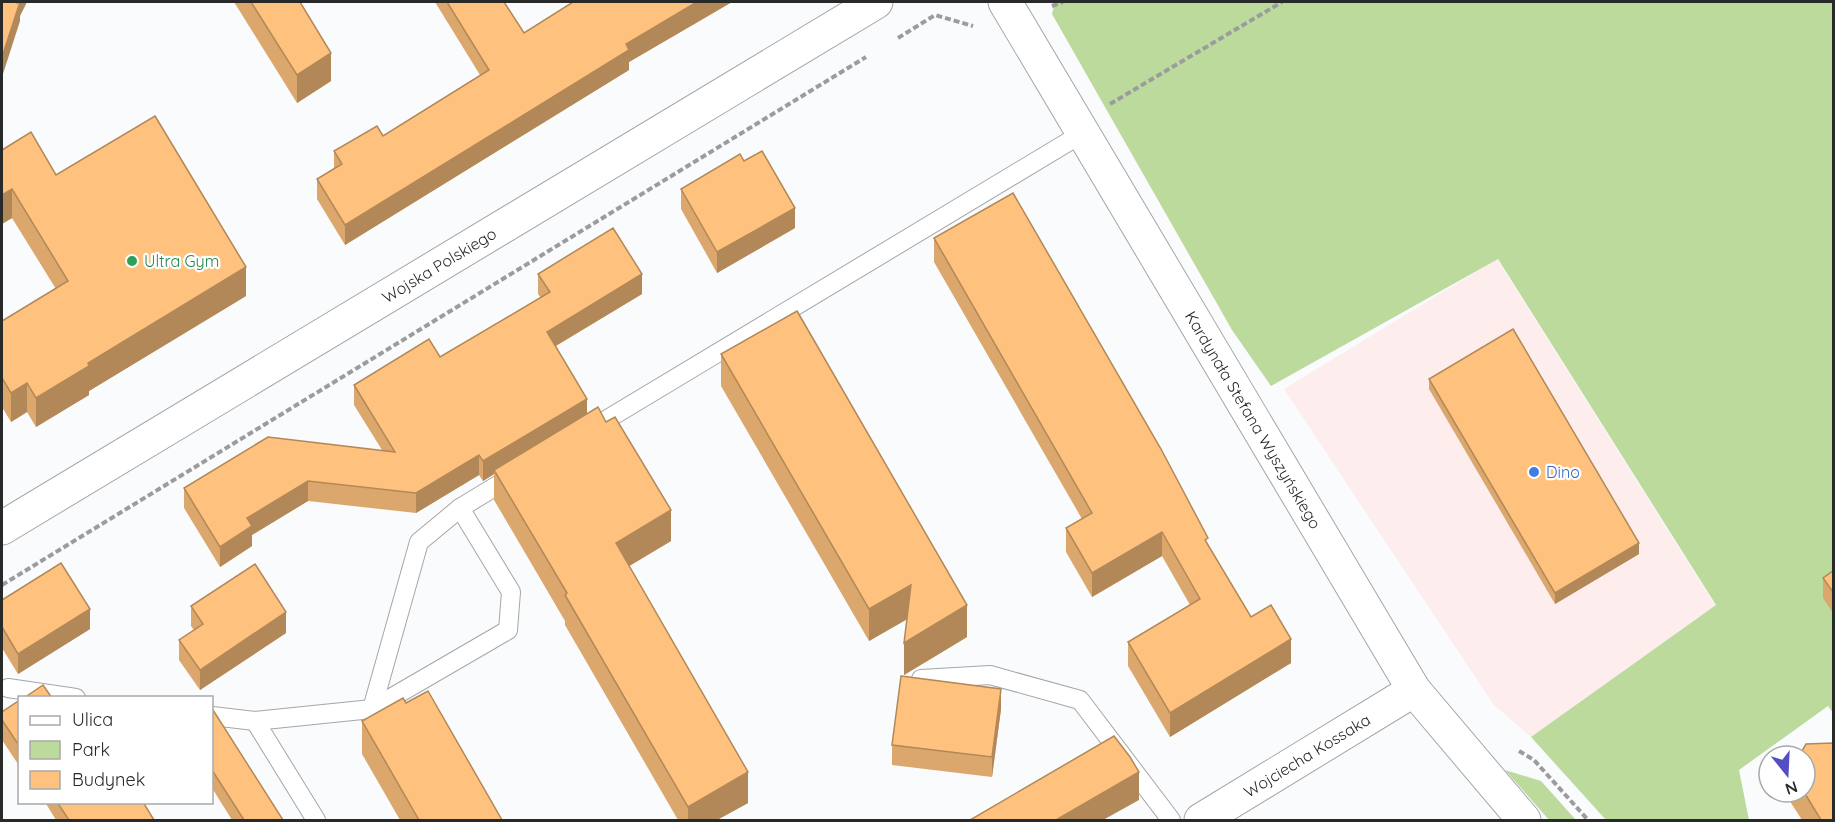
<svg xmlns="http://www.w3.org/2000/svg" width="1835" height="822" font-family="Quicksand,sans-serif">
  <rect width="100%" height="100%" fill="#f9fbfd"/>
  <path fill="#fdeded" d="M 1497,259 L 1720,613 L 1531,737 L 1493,704 L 1284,389 Z"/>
  <g fill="#bdda9d">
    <path d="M 1055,2 L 1833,2 L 1833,713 L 1828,706 L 1739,770 L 1749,820 L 1606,820 L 1531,737 L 1716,605 L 1498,259 L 1271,386 L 1232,330 L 1052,14 Z"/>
    <path d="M 1505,770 L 1541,781 L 1576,820 L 1549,820 Z"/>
  </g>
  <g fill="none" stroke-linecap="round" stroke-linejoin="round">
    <defs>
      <g id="service">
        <path d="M 586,432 L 1083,133"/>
        <path d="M 921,679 L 990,675 L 1080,700 L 1171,820"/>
        <path d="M 8,688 L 76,698"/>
        <path d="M 372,709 L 508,630 L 511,592 L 460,508"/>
        <path d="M 212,716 L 255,721"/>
        <path d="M 316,820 L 255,721 L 372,709 L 419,542 L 460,508 L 516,474"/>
      </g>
      <g id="minor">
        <path id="s1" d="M 1005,2 L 1414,690 L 1524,820"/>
        <path id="s2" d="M 1201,820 L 1414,690"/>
      </g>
      <g id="tertiary">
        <path id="s3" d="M 2,528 L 876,2"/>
      </g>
    </defs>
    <use href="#service" stroke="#a4a6a8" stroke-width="20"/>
    <use href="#minor" stroke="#a4a6a8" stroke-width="35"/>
    <use href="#tertiary" stroke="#a4a6a8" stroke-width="35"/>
    <g stroke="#9b9c9d" stroke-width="4" stroke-dasharray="6 3" stroke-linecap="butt">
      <path d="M 1052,6 L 1063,2"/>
      <path d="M 898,38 L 935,15 L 973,26"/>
      <path d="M 1110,104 L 1282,2"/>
      <path d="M 2,585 L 866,57"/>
      <path d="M 1519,751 L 1534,760 L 1588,820"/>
    </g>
    <use href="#service" stroke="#fff" stroke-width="18"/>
    <use href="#minor" stroke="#fff" stroke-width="33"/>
    <use href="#tertiary" stroke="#fff" stroke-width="33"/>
  </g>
  <g fill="#dba76c">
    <path d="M 234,2 L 300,2 L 331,81 L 297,103 Z"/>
    <path d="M 435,2 L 504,2 L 524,33 L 573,2 L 732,2 L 629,62 L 629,70 L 345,245 L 317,199 L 317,179 L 334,168 L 334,151 L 383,136 L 480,75 Z"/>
    <path d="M 2,150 L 56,175 L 246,296 L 89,391 L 89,395 L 36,427 L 27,412 L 11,422 L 2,407 L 2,321 L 56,289 L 12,218 L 2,224 Z"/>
    <path d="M 744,161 L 795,228 L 717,273 L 681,209 L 681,189 Z"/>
    <path d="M 934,238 L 1208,545 L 1251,617 L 1291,663 L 1170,737 L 1128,666 L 1128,642 L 1190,605 L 1162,556 L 1092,597 L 1066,552 L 1066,528 L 1082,519 L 934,262 Z"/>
    <path d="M 538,274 L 642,294 L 556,346 L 587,414 L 671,541 L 629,566 L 748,803 L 717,820 L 678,820 L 565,625 L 565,621 L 494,500 L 494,474 L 483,481 L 479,475 L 416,513 L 308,501 L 252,535 L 252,546 L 220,567 L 184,508 L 184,488 L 382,450 L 354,405 L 354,385 L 440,357 L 541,298 L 538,294 Z"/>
    <path d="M 721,354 L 967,637 L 904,675 L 907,619 L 869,641 L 721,386 Z"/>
    <path d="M 1429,379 L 1639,554 L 1555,604 L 1429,389 Z"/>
    <path d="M 1833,571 L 1833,613 L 1823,598 L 1823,578 Z"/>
    <path d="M 2,600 L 90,629 L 18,674 L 2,648 Z"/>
    <path d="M 191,606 L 286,633 L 200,690 L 179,660 L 179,640 L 194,630 L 191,626 Z"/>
    <path d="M 20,700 L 20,767 L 2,740 L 2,712 Z"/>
    <path d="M 406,703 L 502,820 L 400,820 L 362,754 L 362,721 Z"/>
    <path d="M 212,709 L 283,820 L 232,820 L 212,788 Z"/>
    <path d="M 1001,709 L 992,777 L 892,765 L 892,745 Z"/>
    <path d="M 1791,792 L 1805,792 L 1833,820 L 1802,820 L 1791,803 Z"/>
    <path d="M 45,802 L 143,802 L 154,820 L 56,820 Z"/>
  </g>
  <g fill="#b28858">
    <path d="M 17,2 L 27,2 L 20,16 L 20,21 L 2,77 L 2,57 Z"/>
    <path d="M 697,2 L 732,2 L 629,62 L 629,70 L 345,245 L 345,225 L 626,44 Z"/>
    <path d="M 331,53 L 331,81 L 297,103 L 297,75 Z"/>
    <path d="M 12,189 L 12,218 L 2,224 L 2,195 Z"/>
    <path d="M 795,208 L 795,228 L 717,273 L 717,252 Z"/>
    <path d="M 246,267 L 246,296 L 89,391 L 89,395 L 36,427 L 36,398 L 88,363 Z"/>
    <path d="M 642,274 L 642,294 L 547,351 L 547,332 Z"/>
    <path d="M 27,383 L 27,412 L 11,422 L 11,393 Z"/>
    <path d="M 587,399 L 587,419 L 494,470 L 494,474 L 483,481 L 483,461 Z"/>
    <path d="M 479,455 L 479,475 L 416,513 L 416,493 Z"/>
    <path d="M 308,481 L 308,501 L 252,535 L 252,546 L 220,567 L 220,547 L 247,518 Z"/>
    <path d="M 671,510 L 671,541 L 616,574 L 616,543 Z"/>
    <path d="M 1162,532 L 1162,556 L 1092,597 L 1092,573 Z"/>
    <path d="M 1639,543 L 1639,554 L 1555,604 L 1555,593 Z"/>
    <path d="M 911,585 L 911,617 L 869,641 L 869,609 Z"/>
    <path d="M 967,605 L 967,637 L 904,675 L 904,643 Z"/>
    <path d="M 90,609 L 90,629 L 18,674 L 18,654 Z"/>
    <path d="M 286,612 L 286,633 L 200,690 L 200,670 Z"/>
    <path d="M 1291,639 L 1291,663 L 1170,737 L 1170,713 Z"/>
    <path d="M 1001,689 L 1001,709 L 992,777 L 992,757 Z"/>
    <path d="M 748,772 L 748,803 L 717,820 L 688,820 L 688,807 Z"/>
    <path d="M 1139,772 L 1139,800 L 1103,820 L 1056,820 Z"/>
  </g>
  <g fill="#ffc27e" stroke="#b28858" stroke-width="1.5">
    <path d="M 2,2 L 17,2 L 17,3 L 20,2 L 2,57 Z"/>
    <path d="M 251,2 L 300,2 L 331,53 L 297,75 Z"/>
    <path d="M 447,2 L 504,2 L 524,33 L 573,2 L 697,2 L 626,44 L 629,50 L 345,225 L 317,179 L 342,164 L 334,151 L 377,126 L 383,136 L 489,70 Z"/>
    <path d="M 155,116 L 246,267 L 88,363 L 89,366 L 36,398 L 27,383 L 11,393 L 2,378 L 2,321 L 68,281 L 12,189 L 2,195 L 2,150 L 31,132 L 56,175 Z"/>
    <path d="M 762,151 L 795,208 L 717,252 L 681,189 L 740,154 L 744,161 Z"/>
    <path d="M 1013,193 L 1161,449 L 1208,538 L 1205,540 L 1251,617 L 1271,605 L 1291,639 L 1170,713 L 1128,642 L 1200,599 L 1162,532 L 1092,573 L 1066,528 L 1092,513 L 934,238 Z"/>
    <path d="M 613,228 L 642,274 L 547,332 L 587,399 L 483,461 L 479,455 L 416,493 L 308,481 L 247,518 L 252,526 L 220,547 L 184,488 L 268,437 L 395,452 L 354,385 L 429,339 L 440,357 L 550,292 L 538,274 Z"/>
    <path d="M 797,311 L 967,605 L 904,643 L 911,585 L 869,609 L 721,354 Z"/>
    <path d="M 1513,329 L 1639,543 L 1555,593 L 1429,379 Z"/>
    <path d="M 598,407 L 606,422 L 615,417 L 671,510 L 616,543 L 748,772 L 688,807 L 565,595 L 567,593 L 494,470 Z"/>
    <path d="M 61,563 L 90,609 L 18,654 L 2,627 L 2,600 Z"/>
    <path d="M 255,564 L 286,612 L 200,670 L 179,640 L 203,624 L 191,606 Z"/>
    <path d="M 1833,571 L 1833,592 L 1823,578 Z"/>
    <path d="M 901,676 L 1001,689 L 992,757 L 892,745 Z"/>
    <path d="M 43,685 L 52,698 L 24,698 Z"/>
    <path d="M 428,691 L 502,820 L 419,820 L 362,721 L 403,698 L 406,703 Z"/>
    <path d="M 20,700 L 20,747 L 2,720 L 2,712 Z"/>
    <path d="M 212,709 L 213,710 L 283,820 L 244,820 L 212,770 Z"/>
    <path d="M 1114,736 L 1130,757 L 1139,772 L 1056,820 L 970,820 Z"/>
    <path d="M 1833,743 L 1833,820 L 1821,820 L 1804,792 L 1805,756 L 1799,756 L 1806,744 Z"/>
    <path d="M 57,802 L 143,802 L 154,820 L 69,820 Z"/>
  </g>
  <circle fill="#2e9e5b" stroke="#fff" stroke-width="2" cx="132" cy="261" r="6"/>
  <circle fill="#3f7fe0" stroke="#fff" stroke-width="2" cx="1534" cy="472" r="6"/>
  <g text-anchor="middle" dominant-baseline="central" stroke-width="4.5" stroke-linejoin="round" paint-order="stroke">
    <g font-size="16" fill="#27864d" stroke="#fff" text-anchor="start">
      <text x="144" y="261">Ultra Gym</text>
    </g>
    <g font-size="16" fill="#282929" stroke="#fff">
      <text stroke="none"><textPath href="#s3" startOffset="510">Wojska Polskiego</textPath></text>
      <text stroke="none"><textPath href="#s1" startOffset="486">Kardynała Stefana Wyszyńskiego</textPath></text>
      <text stroke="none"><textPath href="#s2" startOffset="124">Wojciecha Kossaka</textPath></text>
    </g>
    <g font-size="16" fill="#366cbe" stroke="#fff" text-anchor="start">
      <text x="1546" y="472">Dino</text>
    </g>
  </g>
  <rect width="1835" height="822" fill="none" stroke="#282929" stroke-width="6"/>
  <rect x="18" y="696" width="195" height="108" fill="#ffffff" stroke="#a9a9a9" stroke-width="1.5"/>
  <rect x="30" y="716" width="30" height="9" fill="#ffffff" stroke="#a9a9a9" stroke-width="1.5"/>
  <text x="72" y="726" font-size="18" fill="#282929">Ulica</text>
  <rect x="30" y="741" width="30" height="18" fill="#bdda9d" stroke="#a9a9a9" stroke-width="1.5"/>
  <text x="72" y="756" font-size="18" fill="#282929">Park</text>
  <rect x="30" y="771" width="30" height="18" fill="#ffc27e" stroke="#a9a9a9" stroke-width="1.5"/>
  <text x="72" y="786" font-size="18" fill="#282929">Budynek</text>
  <g transform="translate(1787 774) rotate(162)"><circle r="28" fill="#ffffff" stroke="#a9a9a9" stroke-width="1.5"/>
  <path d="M0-4.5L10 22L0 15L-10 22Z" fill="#534ec5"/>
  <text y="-9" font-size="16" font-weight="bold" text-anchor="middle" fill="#282929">N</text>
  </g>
</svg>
